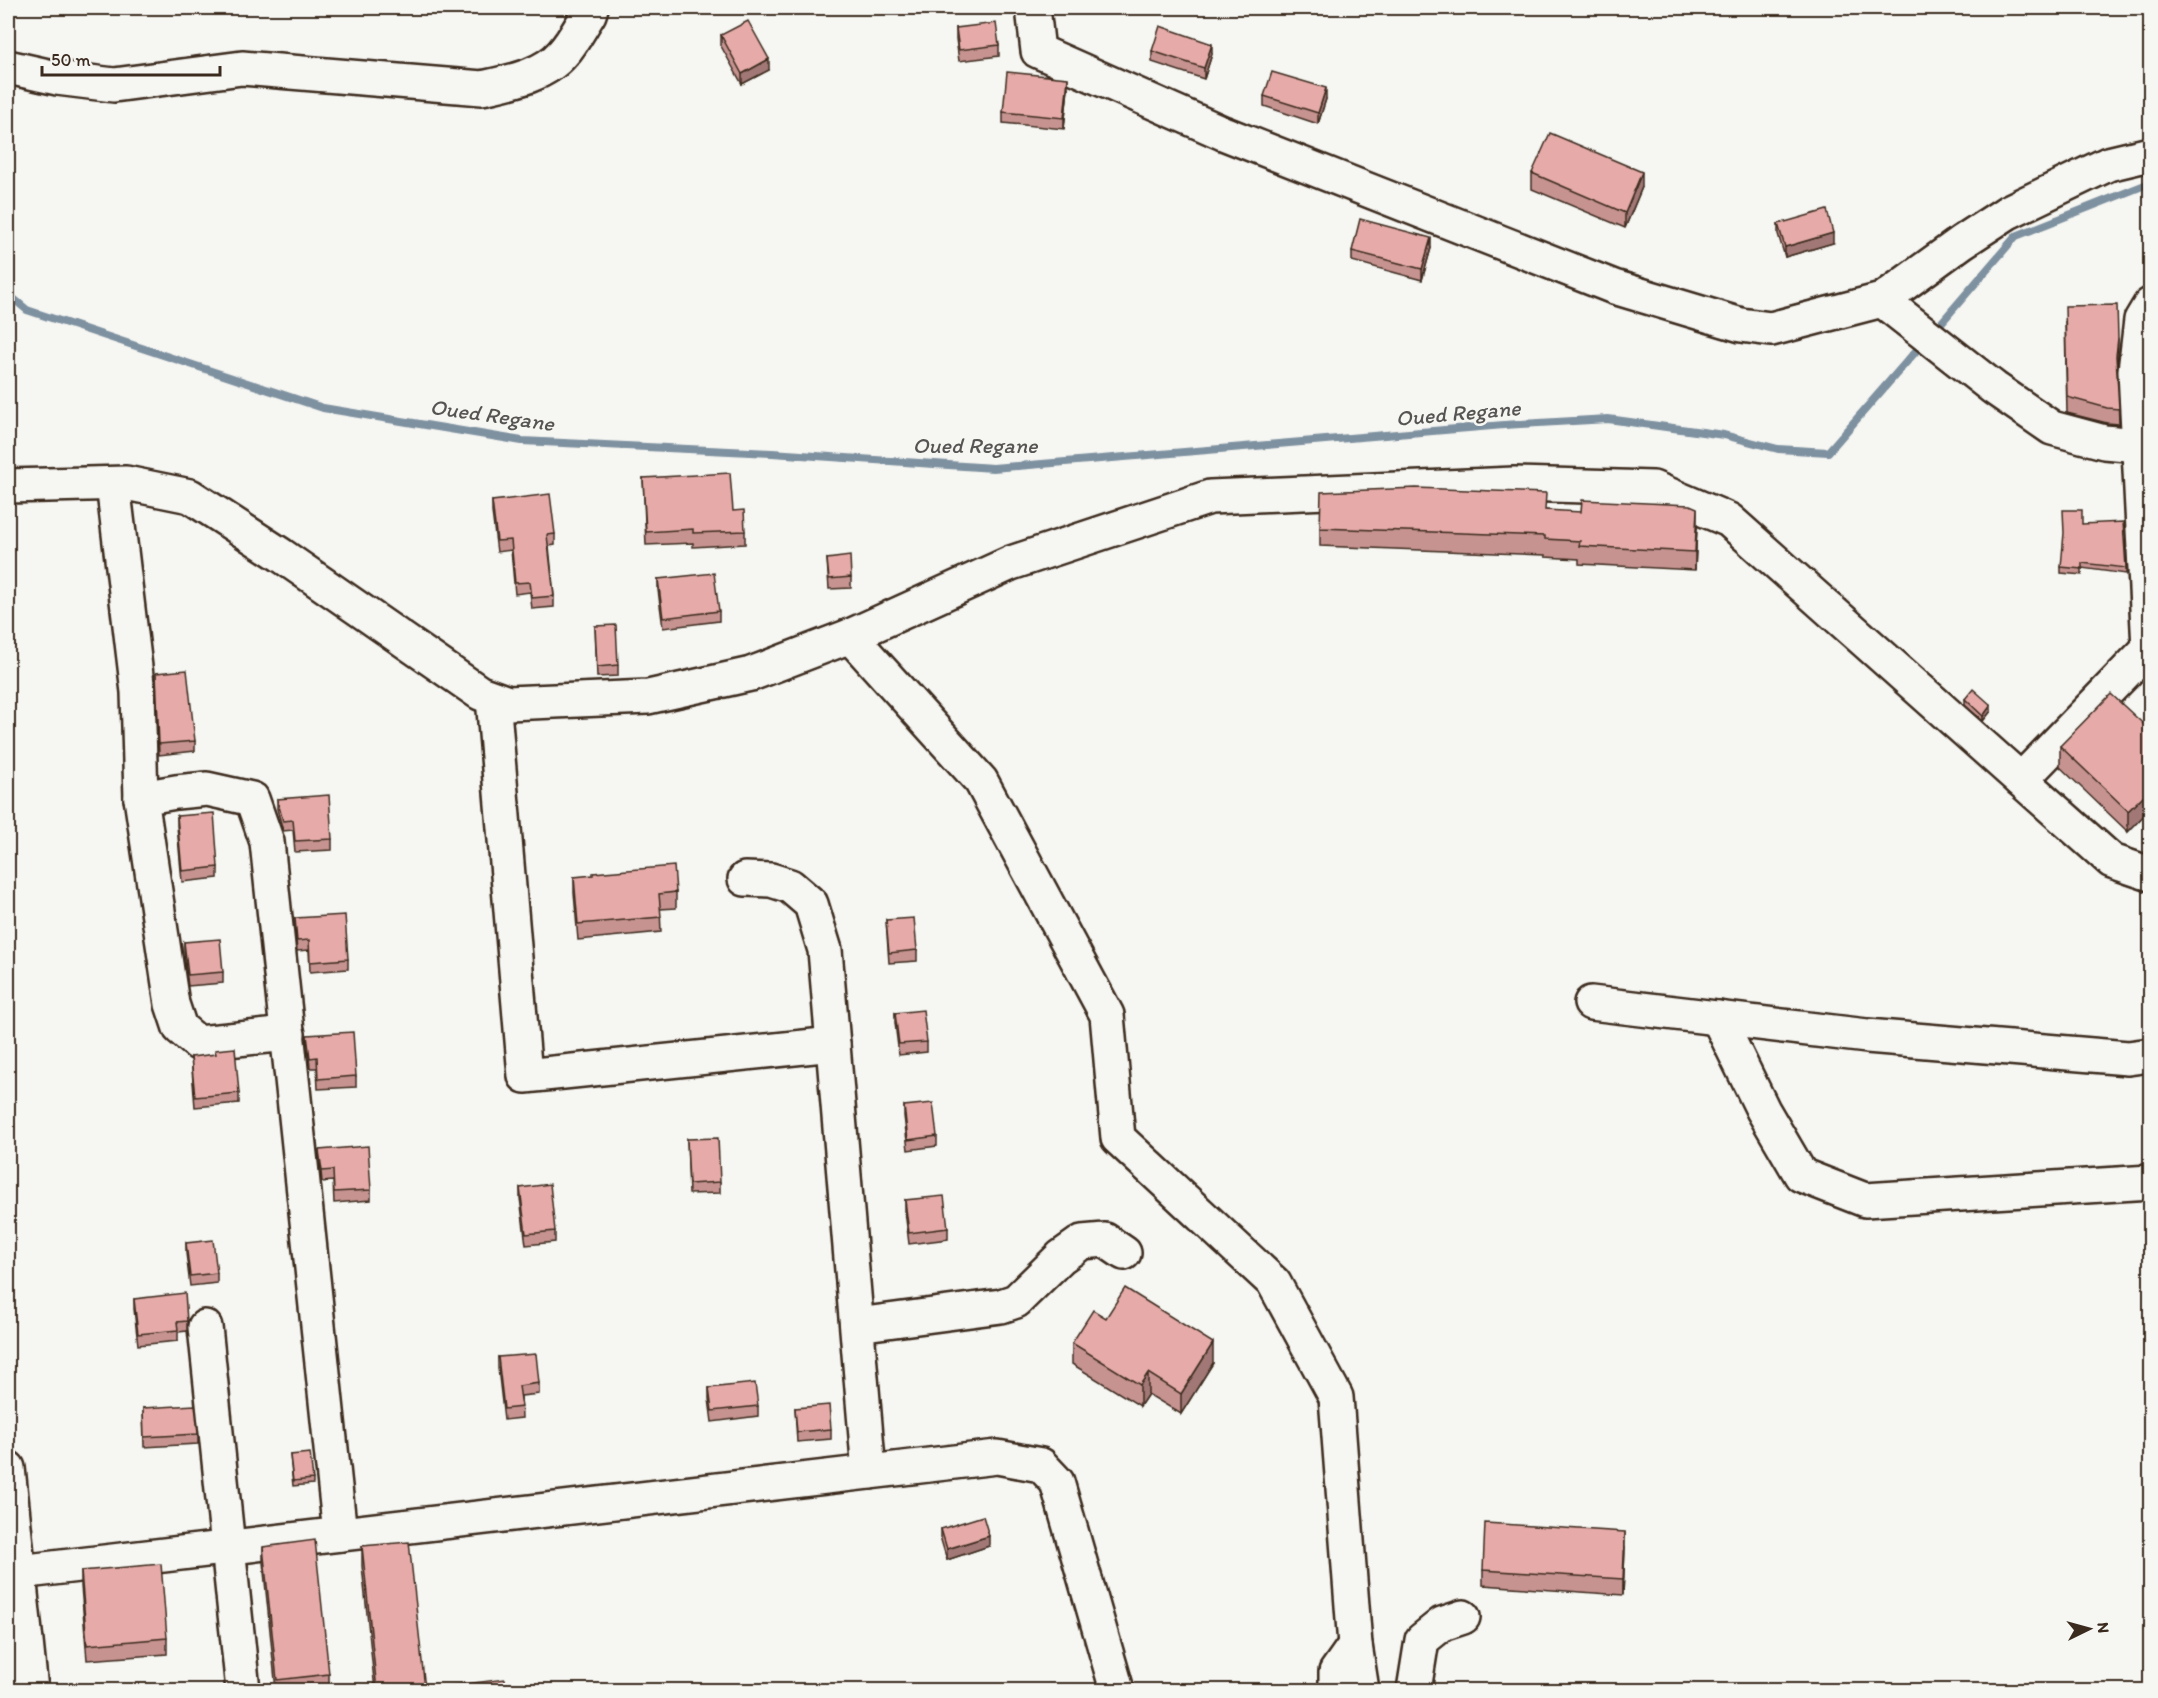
<svg xmlns="http://www.w3.org/2000/svg" width="2158" height="1698" font-family="Itim,sans-serif">
  <rect width="100%" height="100%" fill="#f6f6f2"/>
  <filter id="ink" filterUnits="userSpaceOnUse"><feTurbulence type="fractalNoise" baseFrequency=".0167" numOctaves="2"/><feDisplacementMap in="SourceGraphic" scale="12" xChannelSelector="R" yChannelSelector="G"/><feConvolveMatrix kernelMatrix="1 2 1 2 8 2 1 2 1" color-interpolation-filters="sRGB"/></filter>
  <g filter="url(#ink)">
    <g fill="none" stroke-linecap="round" stroke-linejoin="round">
      <g stroke="#7e91a0" stroke-width="8">
        <path d="M 8,294 L 27,310 L 323,408 L 522,441 L 772,453 L 993,468 L 1504,425 L 1608,419 L 1724,435 L 1778,449 L 1828,452 L 1916,351"/>
        <path d="M 1942,322 L 2016,236 L 2150,183"/>
      </g>
      <defs>
        <g id="minor">
          <path d="M 1033,8 L 1038,51 L 1223,133 L 1614,287 L 1741,325 L 1771,329 L 1882,300 L 1962,242 L 2008,212 L 2108,164 L 2150,154"/>
          <path d="M 8,67 L 57,78 L 114,85 L 242,68 L 482,88 C 509,82 544,76 563,53 C 573,42 581,26 589,14 L 591,8"/>
          <path d="M 1882,300 L 1994,388 L 2052,428 L 2104,442 L 2139,445"/>
          <path d="M 113,484 L 138,692 L 141,798 L 172,1004 L 180,1028 L 198,1043 L 288,1034"/>
          <path d="M 8,486 L 126,483 L 190,496 L 281,555 L 480,693 L 508,703 L 648,697 L 751,674 L 850,636 L 1011,563 L 1210,497 L 1514,484 L 1653,488 L 1729,520 L 2112,861 L 2150,874"/>
          <path d="M 850,636 L 981,781 L 1107,1015 L 1118,1138 L 1274,1283 L 1336,1397 L 1355,1645 L 1362,1690"/>
          <path d="M 493,698 L 525,1076 L 833,1044"/>
          <path d="M 2021,780 L 2149,648 L 2135,371 L 2141,320 L 2150,305"/>
          <path d="M 141,798 L 176,792 L 207,789 L 252,799 L 267,842 L 340,1534"/>
          <path d="M 745,879 L 771,880 L 790,886 L 811,904 L 825,950 L 869,1472"/>
          <path d="M 1591,1003 L 1867,1036 L 2128,1058 L 2150,1055"/>
          <path d="M 1718,1018 L 1763,1110 L 1801,1175 L 1865,1200 L 2150,1182"/>
          <path d="M 857,1325 L 1001,1306 L 1016,1301 L 1061,1257 L 1082,1242 L 1105,1240 L 1124,1253"/>
          <path d="M 205,1327 L 243,1690"/>
          <path d="M 8,1468 L 31,1690"/>
          <path d="M 19,1572 L 997,1457 L 1041,1465 L 1057,1482 L 1117,1690"/>
          <path d="M 1336,1690 L 1336,1672 L 1355,1645"/>
          <path d="M 1414,1690 L 1422,1640 L 1442,1624 L 1463,1617"/>
        </g>
      </defs>
      <use href="#minor" stroke="#3b2a1e" stroke-width="38"/>
      <use href="#minor" stroke="#f6f6f2" stroke-width="33"/>
    </g>
    <g fill="#c69391" stroke="#3b2a1e" stroke-width="1.5">
      <path d="M 956,28 L 999,45 L 999,56 L 959,61 L 956,39 Z"/>
      <path d="M 721,35 L 769,70 L 742,84 L 721,46 Z"/>
      <path d="M 1152,51 L 1212,54 L 1204,79 L 1152,62 Z"/>
      <path d="M 1068,88 L 1064,129 L 1003,123 L 1003,112 Z"/>
      <path d="M 1264,96 L 1326,99 L 1318,124 L 1264,106 Z"/>
      <path d="M 1532,173 L 1642,187 L 1625,228 L 1532,189 Z"/>
      <path d="M 1778,224 L 1833,243 L 1785,257 L 1778,234 Z"/>
      <path d="M 1431,248 L 1422,280 L 1352,261 L 1352,251 Z"/>
      <path d="M 2065,322 L 2118,354 L 2117,367 L 2119,424 L 2107,423 L 2067,413 Z"/>
      <path d="M 643,478 L 733,511 L 745,531 L 745,544 L 693,547 L 693,543 L 646,545 Z"/>
      <path d="M 492,501 L 555,534 L 555,545 L 549,546 L 554,596 L 554,607 L 532,609 L 530,592 L 515,594 L 511,550 L 497,552 L 492,512 Z"/>
      <path d="M 1546,510 L 1697,527 L 1695,570 L 1579,564 L 1579,559 L 1545,557 L 1545,555 L 1320,546 L 1320,528 Z"/>
      <path d="M 2082,524 L 2126,568 L 2126,574 L 2082,568 L 2082,575 L 2061,573 L 2061,567 Z"/>
      <path d="M 827,559 L 851,577 L 851,588 L 829,589 Z"/>
      <path d="M 658,579 L 719,611 L 719,621 L 663,628 L 658,590 Z"/>
      <path d="M 595,626 L 618,665 L 618,676 L 597,677 Z"/>
      <path d="M 156,673 L 195,741 L 195,751 L 159,755 Z"/>
      <path d="M 1965,699 L 1991,711 L 1983,721 L 1965,705 Z"/>
      <path d="M 2151,731 L 2151,808 L 2128,832 L 2060,767 L 2060,746 Z"/>
      <path d="M 277,799 L 332,839 L 332,850 L 295,852 L 293,830 L 283,831 L 277,809 Z"/>
      <path d="M 177,816 L 218,867 L 218,878 L 182,882 L 177,826 Z"/>
      <path d="M 574,877 L 676,892 L 676,908 L 660,909 L 661,932 L 578,940 L 574,893 Z"/>
      <path d="M 295,918 L 348,959 L 348,969 L 310,972 L 309,950 L 297,951 L 295,929 Z"/>
      <path d="M 886,920 L 917,950 L 917,961 L 889,963 Z"/>
      <path d="M 184,942 L 223,972 L 223,983 L 188,986 L 184,953 Z"/>
      <path d="M 895,1013 L 927,1042 L 927,1052 L 899,1055 L 895,1023 Z"/>
      <path d="M 307,1035 L 356,1076 L 356,1087 L 318,1089 L 317,1068 L 310,1068 Z"/>
      <path d="M 191,1057 L 239,1093 L 239,1103 L 195,1107 Z"/>
      <path d="M 904,1106 L 937,1136 L 937,1146 L 908,1150 L 904,1116 Z"/>
      <path d="M 687,1139 L 720,1182 L 720,1193 L 689,1194 Z"/>
      <path d="M 319,1150 L 371,1190 L 371,1200 L 334,1203 L 333,1181 L 322,1182 Z"/>
      <path d="M 520,1188 L 555,1231 L 555,1242 L 526,1245 L 520,1198 Z"/>
      <path d="M 905,1200 L 948,1228 L 948,1239 L 909,1244 L 905,1211 Z"/>
      <path d="M 186,1243 L 217,1273 L 217,1283 L 190,1286 L 186,1253 Z"/>
      <path d="M 134,1299 L 187,1321 L 187,1331 L 178,1332 L 178,1341 L 138,1345 L 134,1309 Z"/>
      <path d="M 1106,1318 L 1213,1363 L 1181,1414 L 1148,1394 L 1140,1406 L 1072,1364 L 1072,1343 Z"/>
      <path d="M 498,1357 L 539,1383 L 539,1394 L 521,1396 L 522,1418 L 504,1420 L 498,1368 Z"/>
      <path d="M 709,1388 L 758,1406 L 758,1416 L 712,1422 L 709,1399 Z"/>
      <path d="M 143,1408 L 198,1434 L 198,1444 L 144,1447 Z"/>
      <path d="M 795,1408 L 831,1429 L 831,1439 L 797,1442 Z"/>
      <path d="M 290,1455 L 313,1479 L 313,1484 L 293,1486 Z"/>
      <path d="M 941,1529 L 989,1546 L 947,1560 L 941,1540 Z"/>
      <path d="M 362,1546 L 425,1689 L 506,1690 L 375,1690 L 362,1566 Z"/>
      <path d="M 263,1547 L 329,1674 L 329,1690 L 276,1690 L 263,1562 Z"/>
      <path d="M 1625,1548 L 1623,1595 L 1483,1585 L 1483,1570 Z"/>
      <path d="M 81,1571 L 167,1638 L 167,1654 L 87,1660 L 81,1586 Z"/>
    </g>
    <g fill="#a17876" stroke="#3b2a1e" stroke-width="1.5">
      <path d="M 1212,44 L 1212,54 L 1204,79 L 1204,68 Z"/>
      <path d="M 769,59 L 769,70 L 742,84 L 742,74 Z"/>
      <path d="M 1068,78 L 1068,88 L 1064,129 L 1064,118 Z"/>
      <path d="M 1326,88 L 1326,99 L 1318,124 L 1318,113 Z"/>
      <path d="M 1642,172 L 1642,187 L 1625,228 L 1625,213 Z"/>
      <path d="M 1833,233 L 1833,243 L 1785,257 L 1785,247 Z"/>
      <path d="M 1431,238 L 1431,248 L 1422,280 L 1422,269 Z"/>
      <path d="M 2118,338 L 2118,354 L 2116,372 L 2116,356 Z"/>
      <path d="M 1697,508 L 1697,527 L 1695,570 L 1695,552 Z"/>
      <path d="M 1991,705 L 1991,711 L 1983,721 L 1983,716 Z"/>
      <path d="M 2151,788 L 2151,808 L 2128,832 L 2128,811 Z"/>
      <path d="M 1213,1343 L 1213,1363 L 1181,1414 L 1181,1394 Z"/>
      <path d="M 1148,1373 L 1148,1394 L 1140,1406 L 1140,1385 Z"/>
      <path d="M 1625,1532 L 1625,1548 L 1623,1595 L 1623,1579 Z"/>
      <path d="M 989,1536 L 989,1546 L 947,1560 L 947,1549 Z"/>
    </g>
    <g fill="#e6aba9" stroke="#3b2a1e" stroke-width="1.5">
      <path d="M 748,21 L 769,59 L 742,74 L 721,35 Z"/>
      <path d="M 996,23 L 999,45 L 959,50 L 956,28 Z"/>
      <path d="M 1160,26 L 1212,44 L 1204,68 L 1152,51 Z"/>
      <path d="M 1007,72 L 1068,78 L 1064,118 L 1003,112 Z"/>
      <path d="M 1272,72 L 1326,88 L 1318,113 L 1264,96 Z"/>
      <path d="M 1550,133 L 1642,172 L 1625,213 L 1532,173 Z"/>
      <path d="M 1827,210 L 1833,233 L 1785,247 L 1778,224 Z"/>
      <path d="M 1360,219 L 1431,238 L 1422,269 L 1352,251 Z"/>
      <path d="M 2117,305 L 2118,338 L 2116,356 L 2119,409 L 2107,408 L 2067,397 L 2065,306 Z"/>
      <path d="M 730,473 L 733,511 L 744,510 L 745,531 L 693,533 L 693,529 L 646,532 L 643,478 Z"/>
      <path d="M 1416,488 L 1546,493 L 1545,510 L 1581,512 L 1582,500 L 1690,505 L 1697,508 L 1695,552 L 1579,546 L 1580,541 L 1545,539 L 1545,536 L 1320,528 L 1321,492 Z"/>
      <path d="M 550,494 L 555,534 L 547,535 L 554,596 L 532,598 L 530,582 L 515,583 L 511,540 L 497,541 L 492,501 Z"/>
      <path d="M 2063,510 L 2082,510 L 2082,524 L 2123,522 L 2126,568 L 2082,563 L 2082,569 L 2061,567 L 2064,533 Z"/>
      <path d="M 850,556 L 851,577 L 829,579 L 827,559 Z"/>
      <path d="M 714,573 L 719,611 L 663,618 L 658,579 Z"/>
      <path d="M 616,625 L 618,665 L 597,667 L 595,626 Z"/>
      <path d="M 187,670 L 195,741 L 159,744 L 156,673 Z"/>
      <path d="M 1973,689 L 1991,705 L 1983,716 L 1965,699 Z"/>
      <path d="M 2111,694 L 2151,731 L 2151,788 L 2128,811 L 2060,746 Z"/>
      <path d="M 329,795 L 332,839 L 295,841 L 293,820 L 283,821 L 277,799 Z"/>
      <path d="M 214,813 L 218,867 L 182,871 L 177,816 Z"/>
      <path d="M 674,866 L 676,892 L 659,894 L 661,917 L 578,924 L 574,877 L 593,875 L 593,873 Z"/>
      <path d="M 345,915 L 348,959 L 310,962 L 309,940 L 297,941 L 295,918 Z"/>
      <path d="M 914,918 L 917,950 L 889,953 L 886,920 Z"/>
      <path d="M 220,939 L 223,972 L 188,975 L 184,942 Z"/>
      <path d="M 923,1010 L 927,1042 L 899,1044 L 895,1013 Z"/>
      <path d="M 353,1032 L 356,1076 L 318,1079 L 317,1057 L 310,1058 L 307,1035 Z"/>
      <path d="M 235,1048 L 239,1093 L 195,1097 L 191,1057 L 216,1054 L 215,1050 Z"/>
      <path d="M 933,1103 L 937,1136 L 908,1140 L 904,1106 Z"/>
      <path d="M 718,1138 L 720,1182 L 689,1184 L 687,1139 Z"/>
      <path d="M 368,1146 L 371,1190 L 334,1192 L 333,1170 L 322,1171 L 319,1150 Z"/>
      <path d="M 550,1184 L 555,1231 L 526,1234 L 520,1188 Z"/>
      <path d="M 944,1196 L 948,1228 L 909,1233 L 905,1200 Z"/>
      <path d="M 213,1240 L 217,1273 L 190,1276 L 186,1243 Z"/>
      <path d="M 1125,1288 L 1213,1343 L 1181,1394 L 1148,1373 L 1140,1385 L 1072,1343 L 1093,1310 L 1106,1318 Z"/>
      <path d="M 185,1293 L 187,1321 L 177,1322 L 178,1330 L 138,1334 L 134,1299 Z"/>
      <path d="M 536,1354 L 539,1383 L 519,1386 L 522,1407 L 504,1409 L 498,1357 Z"/>
      <path d="M 755,1383 L 758,1406 L 712,1411 L 709,1388 Z"/>
      <path d="M 195,1405 L 198,1434 L 144,1437 L 143,1408 Z"/>
      <path d="M 829,1405 L 831,1429 L 797,1432 L 795,1408 Z"/>
      <path d="M 310,1453 L 313,1479 L 293,1481 L 290,1455 Z"/>
      <path d="M 983,1516 L 989,1536 L 947,1549 L 941,1529 Z"/>
      <path d="M 1485,1523 L 1625,1532 L 1623,1579 L 1483,1570 Z"/>
      <path d="M 315,1540 L 329,1674 L 277,1680 L 263,1547 Z"/>
      <path d="M 409,1542 L 425,1689 L 505,1679 L 506,1690 L 377,1690 L 362,1546 Z"/>
      <path d="M 161,1564 L 167,1638 L 87,1645 L 81,1571 Z"/>
      <rect x="1430" y="1688" width="34" height="2"/>
    </g>
  </g>
  <g text-anchor="middle" dominant-baseline="central" stroke-width="5" stroke-linejoin="round" paint-order="stroke">
    <g font-size="22" font-style="italic" fill="#575554" stroke="#f6f6f2">
      <text transform="translate(1458 413) rotate(-5)">Oued Regane</text>
      <text transform="translate(492 415) rotate(8)">Oued Regane</text>
      <text x="975" y="445">Oued Regane</text>
    </g>
  </g>
  <rect width="2158" height="1698" fill="none" stroke="#f6f6f2" stroke-width="30"/>
  <rect x="15" y="15" width="2128" height="1668" fill="none" stroke="#3b2a1e" stroke-width="2" filter="url(#ink)"/>
  <g transform="translate(2089 1629) rotate(85)" stroke="#f6f6f2" stroke-width="4.5" paint-order="stroke">
  <path d="M0-4.5L10 22L0 15L-10 22Z" fill="#3b2a1e"/>
  <text y="-9" font-size="16" font-weight="bold" text-anchor="middle" fill="#3b2a1e">N</text>
  </g>
  <path d="M42 66v9h178v-9" fill="none" stroke="#3b2a1e" stroke-width="3"/>
  <text x="51" y="66" font-size="18" fill="#3b2a1e" stroke="#f6f6f2" stroke-width="4.5" paint-order="stroke">50 m</text>
</svg>
